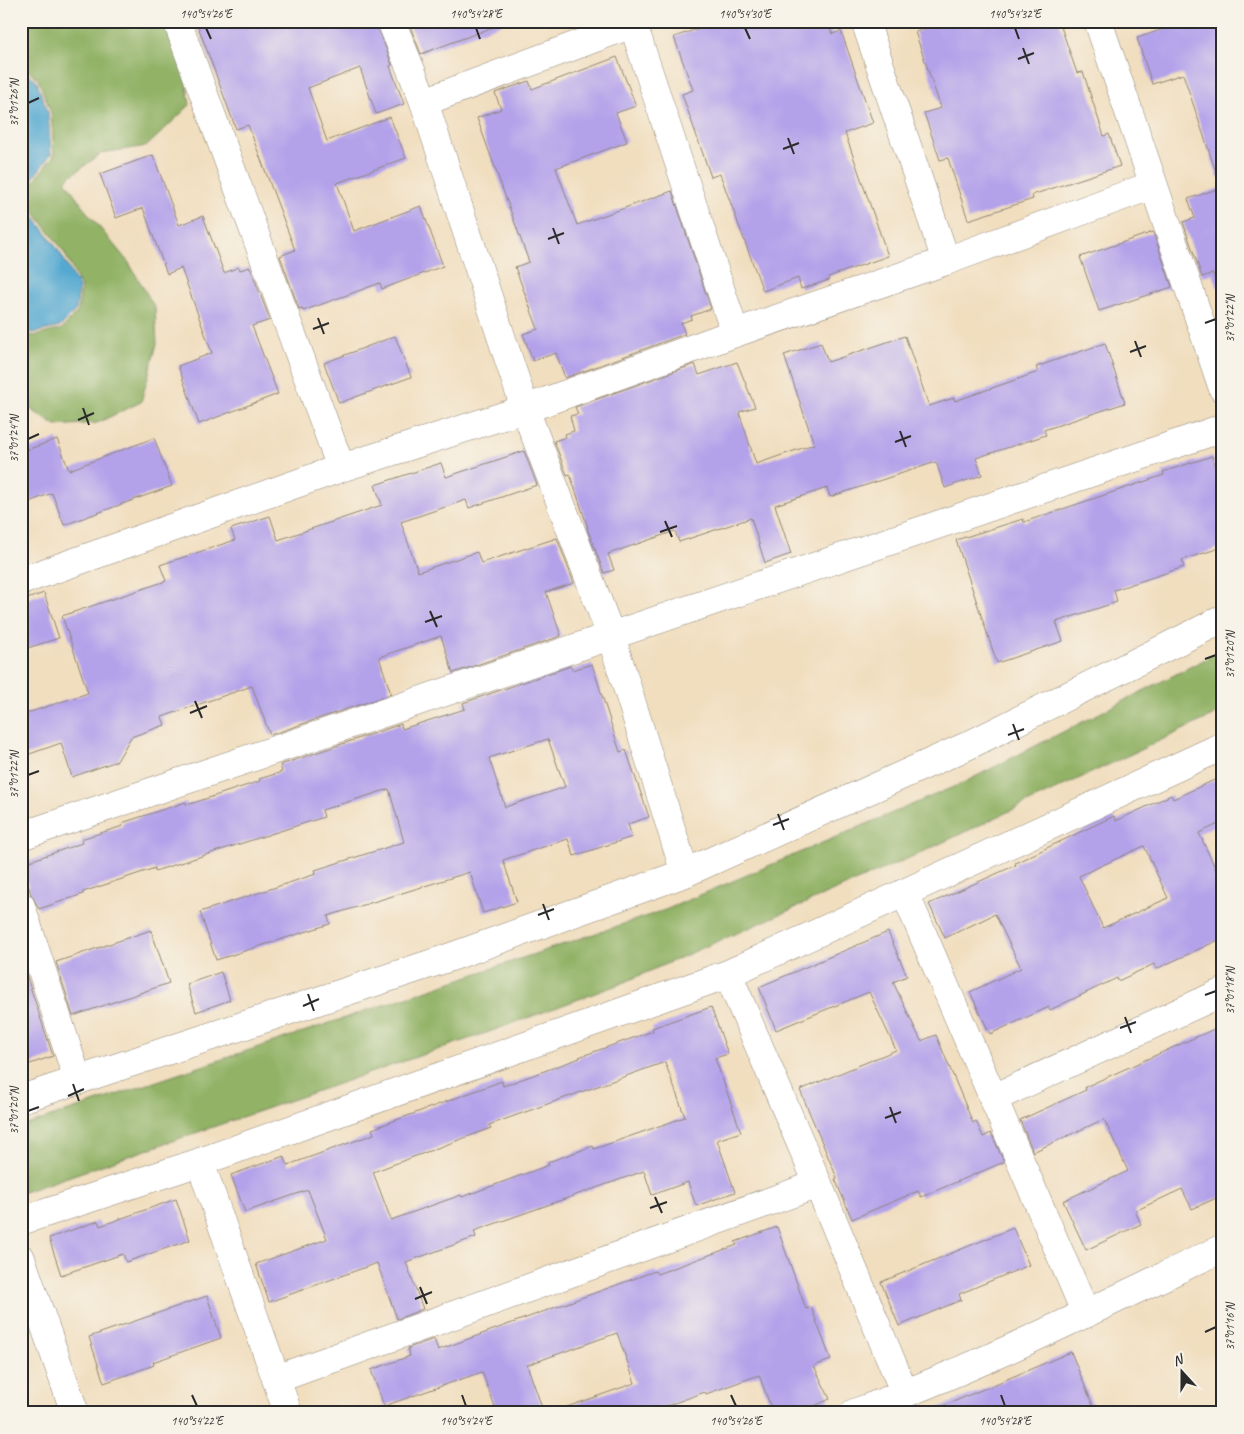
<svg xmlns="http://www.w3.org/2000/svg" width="1244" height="1434" font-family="Caveat,sans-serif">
  <rect width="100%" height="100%" fill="#f7f3e8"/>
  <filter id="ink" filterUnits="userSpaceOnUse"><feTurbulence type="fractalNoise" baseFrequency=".02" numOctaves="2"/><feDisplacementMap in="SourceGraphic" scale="10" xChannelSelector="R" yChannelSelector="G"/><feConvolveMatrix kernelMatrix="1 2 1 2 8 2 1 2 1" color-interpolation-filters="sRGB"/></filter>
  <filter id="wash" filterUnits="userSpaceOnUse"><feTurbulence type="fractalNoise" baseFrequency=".0096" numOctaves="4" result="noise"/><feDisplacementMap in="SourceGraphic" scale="20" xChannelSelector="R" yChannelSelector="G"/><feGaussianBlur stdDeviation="1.12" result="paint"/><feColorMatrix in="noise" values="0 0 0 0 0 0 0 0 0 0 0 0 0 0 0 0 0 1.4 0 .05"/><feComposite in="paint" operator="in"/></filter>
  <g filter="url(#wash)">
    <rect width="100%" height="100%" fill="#f1debf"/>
    <g fill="#92b266" stroke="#5e6e48">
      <path d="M 21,21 L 159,21 L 181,49 L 190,105 L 147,146 L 102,153 L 65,180 L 86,211 L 129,263 L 155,308 L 157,344 L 141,402 L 97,423 L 56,426 L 21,403 L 21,332 L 34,336 L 62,329 L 78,311 L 81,287 L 64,252 L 27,202 L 30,186 L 54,155 L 51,112 L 38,79 L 21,64 Z"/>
      <path d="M 1223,650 L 1223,711 L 916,855 L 620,984 L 489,1032 L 21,1193 L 21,1127 L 665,910 L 965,782 Z"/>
    </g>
    <path fill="#55a9d1" stroke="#406a7e" d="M 21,68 L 36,80 L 48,112 L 51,154 L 28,185 L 25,203 L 61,254 L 79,287 L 76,310 L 60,327 L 34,333 L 21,330 Z"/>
    <g id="blocks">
      <g fill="#b3a2ea" fill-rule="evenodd">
        <path d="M 196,21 L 376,21 L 392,65 L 390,66 L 404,104 L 376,114 L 360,68 L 308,88 L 327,141 L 390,117 L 406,158 L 337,183 L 354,231 L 421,206 L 443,266 L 382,289 L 380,283 L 303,311 L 302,308 L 299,309 L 280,256 L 295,250 L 248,125 L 236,129 Z"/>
        <path d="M 408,21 L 502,21 L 502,24 L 421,54 Z"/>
        <path d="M 720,21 L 828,21 L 832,34 L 841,31 L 873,123 L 845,133 L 888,256 L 828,277 L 829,280 L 801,289 L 798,278 L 763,291 L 720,174 L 711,177 L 682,94 L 693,90 L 674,37 Z"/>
        <path d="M 949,21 L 1059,21 L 1077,73 L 1083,72 L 1104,136 L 1109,134 L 1120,166 L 1032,195 L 1033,199 L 968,220 L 948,158 L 940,160 L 924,113 L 941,108 L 915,32 Z"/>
        <path d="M 1187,21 L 1223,21 L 1223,178 L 1218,178 L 1183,74 L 1152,84 L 1137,38 Z"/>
        <path d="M 617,57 L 636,106 L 616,113 L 627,142 L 556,168 L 577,225 L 672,191 L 711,309 L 691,316 L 692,319 L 681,323 L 685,334 L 565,378 L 556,353 L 533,361 L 523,334 L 538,329 L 515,267 L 529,262 L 477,118 L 501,109 L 495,93 L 529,81 L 532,89 Z"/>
        <path d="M 153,155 L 179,225 L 203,216 L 224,273 L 239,267 L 240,270 L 250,267 L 270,320 L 252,326 L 278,394 L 199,424 L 178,366 L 212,353 L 181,268 L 167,274 L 143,208 L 116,218 L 100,174 Z"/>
        <path d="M 1223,187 L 1223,286 L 1217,287 L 1213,273 L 1202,277 L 1183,222 L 1195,218 L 1188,199 Z"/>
        <path d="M 1153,232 L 1172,287 L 1099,311 L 1080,257 Z"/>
        <path d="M 395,336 L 411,377 L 339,403 L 324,363 Z"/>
        <path d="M 905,336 L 929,406 L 954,398 L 955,401 L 1038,372 L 1036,367 L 1105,343 L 1125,403 L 1044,430 L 1046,435 L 976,458 L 982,475 L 945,488 L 936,462 L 830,497 L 827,488 L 775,505 L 791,554 L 765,563 L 751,518 L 679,542 L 675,531 L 608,554 L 614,570 L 604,573 L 587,528 L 588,528 L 570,474 L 567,475 L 554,441 L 566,437 L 565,434 L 574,431 L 570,416 L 578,414 L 575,407 L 695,364 L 699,375 L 737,362 L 755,407 L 739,412 L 756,464 L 814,444 L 784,355 L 821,343 L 828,362 Z"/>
        <path d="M 154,438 L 172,486 L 64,525 L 52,493 L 21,505 L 21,452 L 57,439 L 69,470 Z"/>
        <path d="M 524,451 L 537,485 L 469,508 L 466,500 L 401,522 L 418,572 L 477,552 L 481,563 L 557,538 L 574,583 L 546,592 L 561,636 L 453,673 L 441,636 L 379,657 L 391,694 L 270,735 L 252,686 L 162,717 L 165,725 L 131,737 L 117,761 L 72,777 L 61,743 L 21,757 L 21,715 L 88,693 L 62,616 L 166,581 L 160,565 L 235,540 L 231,529 L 270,516 L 278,540 L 382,505 L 375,485 L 441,463 L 446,477 Z"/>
        <path d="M 1212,456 L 1217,475 L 1223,473 L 1223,547 L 1182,560 L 1184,567 L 1114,590 L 1117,602 L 1056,622 L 1063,641 L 997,663 L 956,540 L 1023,519 L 1024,522 L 1164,475 L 1163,472 Z"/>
        <path d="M 44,593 L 59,638 L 21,650 L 21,601 Z"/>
        <path d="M 592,664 L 620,752 L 626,750 L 649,817 L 628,824 L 632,837 L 574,856 L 568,839 L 503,860 L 517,902 L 483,913 L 470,872 L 328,916 L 330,924 L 216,960 L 200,912 L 316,874 L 315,870 L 404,842 L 389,789 L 322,810 L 324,817 L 155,871 L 155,868 L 83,892 L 83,894 L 39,909 L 31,894 L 21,864 L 82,843 L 81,839 L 123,826 L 122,823 L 186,802 L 187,805 L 260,781 L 259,779 L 282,772 L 280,765 L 401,724 L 402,729 L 465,709 L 463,703 L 571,666 L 572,670 ZM 548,739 L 565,787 L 505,807 L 489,758 Z"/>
        <path d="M 1223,776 L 1223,822 L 1199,833 L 1223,885 L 1223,938 L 1156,969 L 1154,964 L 1118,981 L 1117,978 L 1050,1010 L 1049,1007 L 990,1034 L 970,992 L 1021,968 L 995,914 L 945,938 L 929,904 L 1016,865 L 1015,863 L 1114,816 L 1116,821 L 1171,795 L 1173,799 ZM 1144,846 L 1168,898 L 1103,928 L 1079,876 Z"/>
        <path d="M 151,930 L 169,983 L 73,1016 L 56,962 Z"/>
        <path d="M 888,932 L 907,976 L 893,982 L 921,1041 L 936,1035 L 973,1123 L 976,1121 L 983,1137 L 991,1133 L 1004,1162 L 921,1197 L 918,1191 L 852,1219 L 835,1179 L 837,1178 L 800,1090 L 896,1050 L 869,992 L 776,1030 L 759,987 Z"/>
        <path d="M 25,971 L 53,1056 L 27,1065 L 21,1048 L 21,972 Z"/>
        <path d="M 221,972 L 230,1000 L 196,1012 L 187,984 Z"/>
        <path d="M 711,1007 L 728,1054 L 715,1058 L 741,1132 L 717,1140 L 735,1192 L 696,1206 L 688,1182 L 652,1195 L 644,1171 L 474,1231 L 476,1237 L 406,1262 L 423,1309 L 397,1319 L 377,1263 L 269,1302 L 256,1264 L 327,1239 L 308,1190 L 245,1212 L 231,1175 L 284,1156 L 288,1165 L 374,1134 L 372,1129 L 502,1081 L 503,1086 L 580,1058 L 579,1057 L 653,1031 L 652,1028 ZM 665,1062 L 685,1117 L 594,1149 L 593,1146 L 548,1162 L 549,1165 L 462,1197 L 461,1195 L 391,1220 L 373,1172 L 491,1128 L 489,1125 Z"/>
        <path d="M 1223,1025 L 1223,1195 L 1192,1209 L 1182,1189 L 1135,1211 L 1141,1224 L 1086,1250 L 1063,1201 L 1128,1171 L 1104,1119 L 1033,1152 L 1020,1120 L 1086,1090 L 1085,1087 Z"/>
        <path d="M 176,1199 L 190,1240 L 126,1262 L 123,1254 L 61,1275 L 49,1238 L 98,1221 L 100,1226 Z"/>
        <path d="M 777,1227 L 806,1309 L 811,1307 L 831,1360 L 814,1366 L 830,1399 L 799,1413 L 773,1413 L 759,1375 L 706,1394 L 705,1392 L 647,1413 L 562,1413 L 561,1409 L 635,1383 L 617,1333 L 527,1365 L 544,1413 L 497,1413 L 482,1372 L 384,1406 L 371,1370 L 410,1356 L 408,1348 L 434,1339 L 438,1350 L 655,1271 L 657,1274 L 737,1245 L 735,1242 Z"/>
        <path d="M 1013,1228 L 1029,1265 L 959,1294 L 961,1300 L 899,1326 L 881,1282 Z"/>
        <path d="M 207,1296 L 221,1338 L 153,1362 L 154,1365 L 104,1383 L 89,1337 Z"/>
        <path d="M 1071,1352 L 1096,1413 L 927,1413 Z"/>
      </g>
    </g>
  </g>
  <g filter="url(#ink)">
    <use href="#blocks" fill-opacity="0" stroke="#8e8475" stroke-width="1"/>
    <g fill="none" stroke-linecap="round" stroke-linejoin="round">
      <defs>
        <g id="street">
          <path d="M 177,21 L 341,468"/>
          <path d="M 391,21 L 424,102 L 525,409 L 611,636 L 685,873"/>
          <path d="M 632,21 L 735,333"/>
          <path d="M 865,21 L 946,261"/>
          <path d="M 1098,21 L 1223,389"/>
          <path d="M 424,102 L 641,21"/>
          <path d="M 21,581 L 341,468 L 525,409 L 735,333 L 946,261 L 1153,185"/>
          <path d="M 21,836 L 1223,428"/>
          <path d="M 905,893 L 1086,1314"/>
          <path d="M 21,906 L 78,1081"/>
          <path d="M 728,974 L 818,1184 L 905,1394"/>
          <path d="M 994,1098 L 1223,992"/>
          <path d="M 21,1099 L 448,958 L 685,873 L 967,746 L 1223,619"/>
          <path d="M 200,1162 L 288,1413"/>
          <path d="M 21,1221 L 200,1162 L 728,974 L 1223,746"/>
          <path d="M 21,1258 L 75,1413"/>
          <path d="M 276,1379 L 818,1184"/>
          <path d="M 854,1413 C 980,1367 1101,1306 1223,1248"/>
        </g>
      </defs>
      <use href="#street" stroke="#8e8475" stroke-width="29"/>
      <use href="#street" stroke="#fff" stroke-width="28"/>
    </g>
  </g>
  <path fill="none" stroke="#2b2b2b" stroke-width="2" d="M 206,28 L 211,39M 476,28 L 480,39M 745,28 L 750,39M 1015,28 L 1019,39M 1023,48 L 1029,64M 1018,59 L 1034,53M 28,103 L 39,98M 788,138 L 794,154M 783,149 L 799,143M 553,228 L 559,244M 548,239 L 564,233M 318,318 L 324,334M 1205,323 L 1216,319M 313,329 L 329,323M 1135,341 L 1141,357M 1130,352 L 1146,346M 83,408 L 89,425M 78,420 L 94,413M 900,431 L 906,447M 28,439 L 39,434M 895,442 L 911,436M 665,521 L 672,537M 660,532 L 677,526M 430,611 L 437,627M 425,622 L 442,616M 1205,659 L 1216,655M 195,701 L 202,718M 190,713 L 207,706M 1013,724 L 1019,740M 1008,735 L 1024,729M 28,775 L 39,771M 778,814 L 784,830M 773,825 L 789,819M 543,904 L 549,920M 538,915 L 554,909M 308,994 L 314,1011M 1205,995 L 1216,991M 303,1006 L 319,999M 1125,1017 L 1131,1033M 1120,1028 L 1136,1022M 73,1084 L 79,1101M 68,1096 L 84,1089M 890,1107 L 896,1123M 28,1111 L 39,1107M 885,1118 L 901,1112M 655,1197 L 662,1213M 650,1208 L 667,1202M 420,1287 L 427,1304M 415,1299 L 432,1292M 1205,1332 L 1216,1327M 192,1395 L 197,1406M 462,1395 L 466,1406M 731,1395 L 736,1406M 1001,1395 L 1005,1406"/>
  <rect width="1244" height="1434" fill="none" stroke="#f7f3e8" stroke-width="55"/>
  <g transform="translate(1182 1372) rotate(339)" stroke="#f7f3e8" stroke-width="4" paint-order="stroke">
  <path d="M0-4L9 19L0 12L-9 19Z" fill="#2b2b2b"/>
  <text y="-8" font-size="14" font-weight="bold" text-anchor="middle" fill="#2b2b2b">N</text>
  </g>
  <rect x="28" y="28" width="1188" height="1378" fill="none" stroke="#2b2b2b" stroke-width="2"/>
  <g font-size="12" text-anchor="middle" fill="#2b2b2b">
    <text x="206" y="18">140°54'26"E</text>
    <text x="476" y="18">140°54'28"E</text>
    <text x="745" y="18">140°54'30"E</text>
    <text x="1015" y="18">140°54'32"E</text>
    <text transform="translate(14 103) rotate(-90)" y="4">37°01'26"N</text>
    <text transform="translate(1230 319) rotate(-90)" y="4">37°01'22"N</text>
    <text transform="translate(14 439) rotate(-90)" y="4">37°01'24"N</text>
    <text transform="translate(1230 655) rotate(-90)" y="4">37°01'20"N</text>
    <text transform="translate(14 775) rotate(-90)" y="4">37°01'22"N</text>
    <text transform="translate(1230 991) rotate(-90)" y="4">37°01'18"N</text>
    <text transform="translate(14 1111) rotate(-90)" y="4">37°01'20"N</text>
    <text transform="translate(1230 1327) rotate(-90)" y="4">37°01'16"N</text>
    <text x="197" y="1425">140°54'22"E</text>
    <text x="466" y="1425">140°54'24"E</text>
    <text x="736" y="1425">140°54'26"E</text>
    <text x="1005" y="1425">140°54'28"E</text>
  </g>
</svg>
